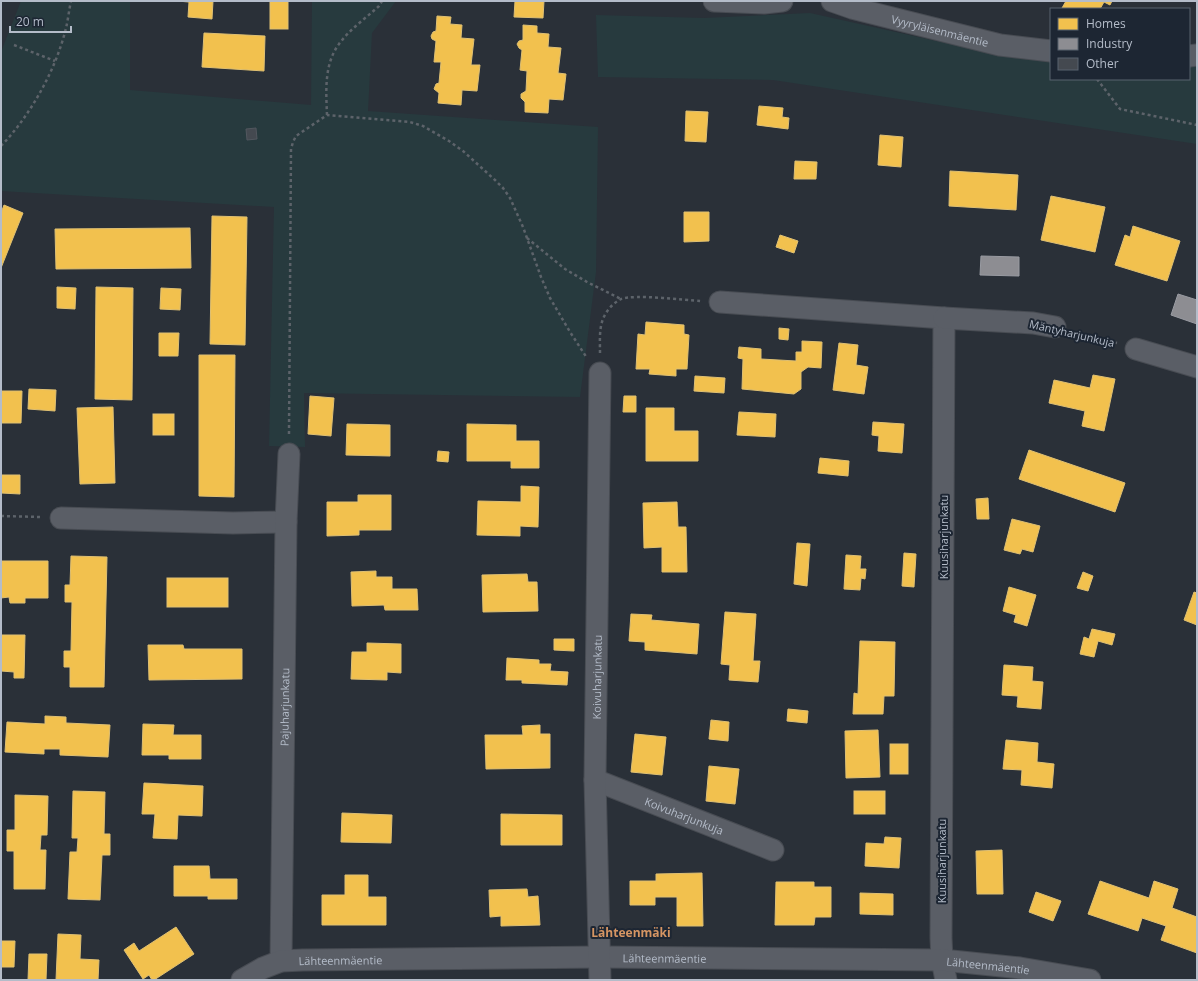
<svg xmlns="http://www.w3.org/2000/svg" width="1198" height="981" font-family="'Open Sans',sans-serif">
  <rect width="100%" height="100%" fill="#2a3038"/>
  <g fill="#273a3e">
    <path d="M 21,1 L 130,1 L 130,90 L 311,105 L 312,1 L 396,1 L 372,33 L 368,111 L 598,127 L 596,272 L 580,397 L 304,393 L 305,447 L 269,446 L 274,207 L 1,191 L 1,52 Z"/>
    <path d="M 810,13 L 941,42 L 1033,59 L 1051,60 L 1051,79 L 1189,79 L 1189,66 L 1197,67 L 1197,144 L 773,80 L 598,77 L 596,15 L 704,18 Z"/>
  </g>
  <g fill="#f2c14e" stroke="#dfc073">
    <path d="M 177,1 L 213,1 L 212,19 L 188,17 L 189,2 Z"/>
    <rect x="270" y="1" width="18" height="28"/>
    <path d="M 515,1 L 544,1 L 543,18 L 514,17 Z"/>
    <path d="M 1066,1 L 1112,1 L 1110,5 L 1104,2 L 1100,9 L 1065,9 L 1062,8 Z"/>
    <path d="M 437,16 L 451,17 L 450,24 L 462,25 L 461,38 L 474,39 L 471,65 L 480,65 L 477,91 L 462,90 L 461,105 L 438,103 L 439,93 L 434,89 L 436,84 L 439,83 L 441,62 L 434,62 L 436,41 L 432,39 L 431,36 L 433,32 L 436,31 Z"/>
    <path d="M 523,25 L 537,26 L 537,33 L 549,34 L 548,47 L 561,48 L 558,73 L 566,74 L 563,100 L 549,99 L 548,113 L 525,112 L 525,102 L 521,98 L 521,94 L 526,91 L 527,71 L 520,70 L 522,50 L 519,48 L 517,44 L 519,41 L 523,40 Z"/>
    <path d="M 204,33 L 265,36 L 264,71 L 202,67 Z"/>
    <path d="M 759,106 L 783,108 L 782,117 L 789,118 L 788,129 L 757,125 Z"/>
    <path d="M 686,111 L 708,112 L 706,142 L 685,141 Z"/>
    <path d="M 880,135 L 903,137 L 901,167 L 878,165 Z"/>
    <path d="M 795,161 L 817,162 L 816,179 L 794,179 Z"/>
    <path d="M 950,171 L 1018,175 L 1016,210 L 949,206 Z"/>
    <path d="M 1051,196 L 1105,207 L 1095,252 L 1041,240 Z"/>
    <path d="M 4,205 L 23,213 L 1,268 L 1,213 Z"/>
    <path d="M 684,212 L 709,212 L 709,241 L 684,242 Z"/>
    <path d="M 212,216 L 247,217 L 245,345 L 210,344 Z"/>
    <path d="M 1133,226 L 1180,241 L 1167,281 L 1115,265 L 1125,235 L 1130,237 Z"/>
    <path d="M 190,228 L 191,268 L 56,269 L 55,229 Z"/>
    <path d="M 780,235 L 798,241 L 794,253 L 776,247 Z"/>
    <path d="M 57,287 L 76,288 L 75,309 L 57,308 Z"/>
    <path d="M 96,287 L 133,288 L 132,400 L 95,399 Z"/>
    <path d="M 161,288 L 181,289 L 180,310 L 160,309 Z"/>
    <path d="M 646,322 L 684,325 L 684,334 L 689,335 L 687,369 L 676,369 L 676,376 L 649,374 L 650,369 L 636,369 L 638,334 L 645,335 Z"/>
    <path d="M 779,328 L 789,329 L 788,340 L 779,339 Z"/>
    <path d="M 159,333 L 179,333 L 178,356 L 159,356 Z"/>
    <path d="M 802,341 L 822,342 L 821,368 L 808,367 L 801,372 L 801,389 L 794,394 L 742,389 L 743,359 L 738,358 L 739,347 L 761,349 L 761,359 L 796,361 L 796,352 L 802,352 Z"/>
    <path d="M 839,343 L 858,345 L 856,365 L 868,367 L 864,394 L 833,390 Z"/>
    <path d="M 199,355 L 235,355 L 234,497 L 199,496 Z"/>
    <path d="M 1093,375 L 1115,379 L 1104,431 L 1082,426 L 1085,411 L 1049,403 L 1054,380 L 1090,388 Z"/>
    <path d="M 695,376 L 725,378 L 724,393 L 694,391 Z"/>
    <path d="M 29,389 L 56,390 L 55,411 L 28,409 Z"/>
    <path d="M 1,391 L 22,391 L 21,423 L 1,423 Z"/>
    <path d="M 310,396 L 334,398 L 331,436 L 308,434 Z"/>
    <path d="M 624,396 L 636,396 L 636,412 L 623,412 Z"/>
    <path d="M 113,407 L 115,483 L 80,484 L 77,408 Z"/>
    <path d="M 646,408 L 674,408 L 674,431 L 698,431 L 698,461 L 646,461 Z"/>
    <path d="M 739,412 L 776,414 L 775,437 L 737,435 Z"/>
    <rect x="153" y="414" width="21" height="21"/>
    <path d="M 873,422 L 904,424 L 902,453 L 878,451 L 879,436 L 872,435 Z"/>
    <path d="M 347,424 L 390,425 L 390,456 L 346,455 Z"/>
    <path d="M 467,424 L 516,425 L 516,441 L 539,441 L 539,468 L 511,468 L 511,461 L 467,461 Z"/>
    <path d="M 1029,450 L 1125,483 L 1115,512 L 1019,479 Z"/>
    <path d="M 438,451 L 449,452 L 448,462 L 437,461 Z"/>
    <path d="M 820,458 L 849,461 L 848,476 L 818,473 Z"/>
    <path d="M 1,475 L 20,475 L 20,494 L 1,493 Z"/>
    <path d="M 521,486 L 539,487 L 538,527 L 520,526 L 520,536 L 477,535 L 478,501 L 521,502 Z"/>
    <path d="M 358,495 L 391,495 L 391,530 L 359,530 L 359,535 L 327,536 L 327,502 L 358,502 Z"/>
    <path d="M 988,498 L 989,519 L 977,519 L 976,499 Z"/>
    <path d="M 677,502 L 678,527 L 686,527 L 687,572 L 662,572 L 662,547 L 644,548 L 643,503 Z"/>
    <path d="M 1012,519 L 1040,526 L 1033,552 L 1022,549 L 1020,554 L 1004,550 Z"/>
    <path d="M 797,543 L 810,544 L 807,586 L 794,584 Z"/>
    <path d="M 904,553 L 916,554 L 914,587 L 902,586 Z"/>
    <path d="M 846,555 L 861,556 L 860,569 L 866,569 L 865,579 L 861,578 L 860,590 L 844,589 Z"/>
    <path d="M 71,556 L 107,557 L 104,687 L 70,687 L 70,667 L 64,667 L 64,651 L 71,651 L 72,602 L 65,602 L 65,585 L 70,585 Z"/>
    <path d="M 1,561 L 48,561 L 48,598 L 25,598 L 25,603 L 10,603 L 9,597 L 1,598 Z"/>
    <path d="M 376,571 L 376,577 L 392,577 L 392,589 L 417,589 L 418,610 L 385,610 L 384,605 L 352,606 L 351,572 Z"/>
    <path d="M 1083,572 L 1093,576 L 1088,591 L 1077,588 Z"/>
    <path d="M 527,574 L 528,582 L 537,582 L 538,611 L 483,612 L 482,575 Z"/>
    <rect x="167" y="578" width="61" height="29"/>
    <path d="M 1009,587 L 1036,595 L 1027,626 L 1014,622 L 1016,615 L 1003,611 Z"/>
    <path d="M 1194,592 L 1197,593 L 1197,625 L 1184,620 Z"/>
    <path d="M 725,612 L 756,614 L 753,661 L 760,661 L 758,682 L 729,680 L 730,665 L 721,664 Z"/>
    <path d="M 631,614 L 652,615 L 651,620 L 699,624 L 697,654 L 645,650 L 645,642 L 629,641 Z"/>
    <path d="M 1092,629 L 1115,634 L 1112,645 L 1098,641 L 1094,657 L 1080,654 L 1084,637 L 1089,639 Z"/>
    <path d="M 1,635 L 25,635 L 24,678 L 14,678 L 14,672 L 1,671 Z"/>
    <path d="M 554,639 L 574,639 L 574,651 L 554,650 Z"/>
    <path d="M 860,641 L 895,642 L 894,696 L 884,696 L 883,714 L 853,714 L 854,693 L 858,694 Z"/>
    <path d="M 367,643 L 401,644 L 401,673 L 387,672 L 387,680 L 351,679 L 352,652 L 367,652 Z"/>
    <path d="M 148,645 L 183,645 L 184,649 L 242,649 L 242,679 L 149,680 Z"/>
    <path d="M 507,658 L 539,660 L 539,664 L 551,664 L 550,671 L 568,672 L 567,685 L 522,683 L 522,680 L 506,680 Z"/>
    <path d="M 1004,665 L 1033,667 L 1032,681 L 1043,682 L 1041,709 L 1017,707 L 1018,696 L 1002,695 Z"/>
    <path d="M 788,709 L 808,711 L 807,723 L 787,721 Z"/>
    <path d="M 45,716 L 66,717 L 66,723 L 110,725 L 108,757 L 60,755 L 60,749 L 44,749 L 44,754 L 5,752 L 7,722 L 45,724 Z"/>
    <path d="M 711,720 L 729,722 L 728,741 L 709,739 Z"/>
    <path d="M 143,724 L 174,725 L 173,735 L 201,735 L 201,759 L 169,759 L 169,755 L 142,755 Z"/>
    <path d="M 540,725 L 540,734 L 550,734 L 550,768 L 486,769 L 485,735 L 523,735 L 522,726 Z"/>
    <path d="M 878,730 L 880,777 L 846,778 L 845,731 Z"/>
    <path d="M 635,734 L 666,737 L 662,775 L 631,772 Z"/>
    <path d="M 1006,740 L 1038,743 L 1037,762 L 1054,764 L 1052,788 L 1021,785 L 1022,770 L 1003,769 Z"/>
    <rect x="890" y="744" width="18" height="30"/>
    <path d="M 709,766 L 739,769 L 735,804 L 706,801 Z"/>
    <path d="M 144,783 L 203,786 L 202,816 L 178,815 L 177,839 L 153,838 L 155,814 L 142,814 Z"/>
    <path d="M 73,791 L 105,792 L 104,834 L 110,834 L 110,855 L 102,855 L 100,900 L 68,899 L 70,852 L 77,852 L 78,838 L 72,838 Z"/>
    <rect x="854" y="791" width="31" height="23"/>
    <path d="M 15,795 L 48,796 L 47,835 L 41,835 L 40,850 L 46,850 L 45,889 L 14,889 L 14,851 L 7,851 L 7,830 L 15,830 Z"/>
    <path d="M 342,813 L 392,815 L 391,843 L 341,842 Z"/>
    <path d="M 501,814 L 562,815 L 562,845 L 501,845 Z"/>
    <path d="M 885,837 L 901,838 L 899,868 L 865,866 L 866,843 L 884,844 Z"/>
    <path d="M 1002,850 L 1003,894 L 977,894 L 976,851 Z"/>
    <path d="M 174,866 L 209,866 L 210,879 L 237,879 L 237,899 L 208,899 L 208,896 L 174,896 Z"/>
    <path d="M 702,873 L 703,926 L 677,926 L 677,897 L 655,897 L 655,905 L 630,905 L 630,881 L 656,881 L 656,874 Z"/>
    <path d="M 345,875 L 368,875 L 368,897 L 386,897 L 386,925 L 322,925 L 322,895 L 345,895 Z"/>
    <path d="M 1100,881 L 1149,898 L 1154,881 L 1178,889 L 1172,908 L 1197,917 L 1197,953 L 1161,940 L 1166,926 L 1142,918 L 1138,931 L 1088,914 Z"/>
    <path d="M 776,882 L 814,882 L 814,887 L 831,887 L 831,917 L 815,917 L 814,925 L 775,925 Z"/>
    <path d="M 527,889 L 528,897 L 538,896 L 540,925 L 501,926 L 501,916 L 490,917 L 489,890 Z"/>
    <path d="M 1036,892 L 1061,901 L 1053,921 L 1029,912 Z"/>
    <path d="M 860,893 L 893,894 L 893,915 L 860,914 Z"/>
    <path d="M 176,927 L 194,954 L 154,980 L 152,980 L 149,975 L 143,979 L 124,950 L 134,943 L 139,951 Z"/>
    <path d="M 58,934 L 81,935 L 80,959 L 99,960 L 98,980 L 56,980 Z"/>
    <path d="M 1,941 L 15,941 L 14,967 L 1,967 Z"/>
    <path d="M 29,954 L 47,954 L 46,980 L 28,980 Z"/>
  </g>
  <g fill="#8d8d92" stroke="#999ba2">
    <path d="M 981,256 L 1019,257 L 1019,276 L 980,275 Z"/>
    <path d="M 1178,294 L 1197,300 L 1197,324 L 1171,315 Z"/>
  </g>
  <path fill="#444950" stroke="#52575f" d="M 256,128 L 257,139 L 247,140 L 246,129 Z"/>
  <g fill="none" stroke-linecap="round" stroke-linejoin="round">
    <defs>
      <g id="street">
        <path d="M 714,1 L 764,3 L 782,1"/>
        <path id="s1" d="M 832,1 L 852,8 L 1000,45 L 1051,51"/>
        <path d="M 1189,56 L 1197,55"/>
        <path d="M 720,302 L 944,318 L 941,938 L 942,960 L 946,980"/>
        <path d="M 944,318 L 1033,323 L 1055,327"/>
        <path d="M 1136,349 L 1197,367"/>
        <path d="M 61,518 L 233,523 L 286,522"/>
        <path id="s2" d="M 595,780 L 773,850"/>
        <path id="s3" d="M 281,961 L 286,522 L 289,454"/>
        <path id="s4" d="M 242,980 L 263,968 L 281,961 L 303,960 L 600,957 L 942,960 L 1020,968 L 1090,980"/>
        <path id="s5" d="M 600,980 L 595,780 L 600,373"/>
      </g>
    </defs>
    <use href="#street" stroke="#484c53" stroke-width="23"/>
    <g stroke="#5d636a" stroke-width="2.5" stroke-dasharray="3 3" stroke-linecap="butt">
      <path d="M 14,45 L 55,61"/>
      <path d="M 1097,79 L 1120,109 L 1197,125"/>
      <path d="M 327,115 C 326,91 324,64 339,44 C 350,29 366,18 379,6 L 382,1"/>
      <path d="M 1,146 C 30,116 56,70 66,28 C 68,20 69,10 71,1"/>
      <path d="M 527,238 L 565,269 L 587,282 L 621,299"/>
      <path d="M 1075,332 L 1117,343"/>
      <path d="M 600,353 C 600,342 599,329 603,319 C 606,311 613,303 621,299 C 635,294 684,300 701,301"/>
      <path d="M 289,434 L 291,149 L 293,142 L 296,136 L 327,115 L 410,122 L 423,126 L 449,141 L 463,151 L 495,180 L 503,188 L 510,198 L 523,227 L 541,277 L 550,298 L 570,332 L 587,358"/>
      <path d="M 1,516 L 41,517"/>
    </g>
    <use href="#street" stroke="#5a5e66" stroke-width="21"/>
  </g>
  <g text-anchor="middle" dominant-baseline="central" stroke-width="4" stroke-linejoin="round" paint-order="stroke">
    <g font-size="11" fill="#b4bcc9" stroke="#1d2633">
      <text stroke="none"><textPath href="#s1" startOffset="112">Vyyryläisenmäentie</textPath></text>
      <text transform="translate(1072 333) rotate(13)">Mäntyharjunkuja</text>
      <text transform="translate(943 537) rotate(-90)">Kuusiharjunkatu</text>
      <text stroke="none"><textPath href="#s5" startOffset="303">Koivuharjunkatu</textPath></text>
      <text stroke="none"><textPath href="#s3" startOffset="254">Pajuharjunkatu</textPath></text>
      <text stroke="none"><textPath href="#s2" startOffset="96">Koivuharjunkuja</textPath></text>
      <text transform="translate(941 861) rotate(-90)">Kuusiharjunkatu</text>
      <text stroke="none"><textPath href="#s4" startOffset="427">Lähteenmäentie</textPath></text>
      <text stroke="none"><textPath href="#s4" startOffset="103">Lähteenmäentie</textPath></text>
      <text stroke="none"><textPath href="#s4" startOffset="751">Lähteenmäentie</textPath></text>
    </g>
    <g font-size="12" font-weight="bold" fill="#d59563" stroke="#1d2633">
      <text x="631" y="932">Lähteenmäki</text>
    </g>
  </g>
  <rect width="1198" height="981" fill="none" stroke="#b4bcc9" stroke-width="4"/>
  <rect x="1050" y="8" width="140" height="72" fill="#1d2633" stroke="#59626f"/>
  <rect x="1058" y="18" width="20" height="12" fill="#f2c14e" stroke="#59626f"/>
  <text x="1086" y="28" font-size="12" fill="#b4bcc9">Homes</text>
  <rect x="1058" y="38" width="20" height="12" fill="#8d8d92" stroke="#59626f"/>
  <text x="1086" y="48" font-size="12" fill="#b4bcc9">Industry</text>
  <rect x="1058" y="58" width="20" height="12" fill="#444950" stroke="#59626f"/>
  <text x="1086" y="68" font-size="12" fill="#b4bcc9">Other</text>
  <path d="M10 26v6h61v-6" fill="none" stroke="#b4bcc9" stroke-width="2"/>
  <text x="16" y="26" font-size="12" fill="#b4bcc9" stroke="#1d2633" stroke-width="3" paint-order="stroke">20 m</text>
</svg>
